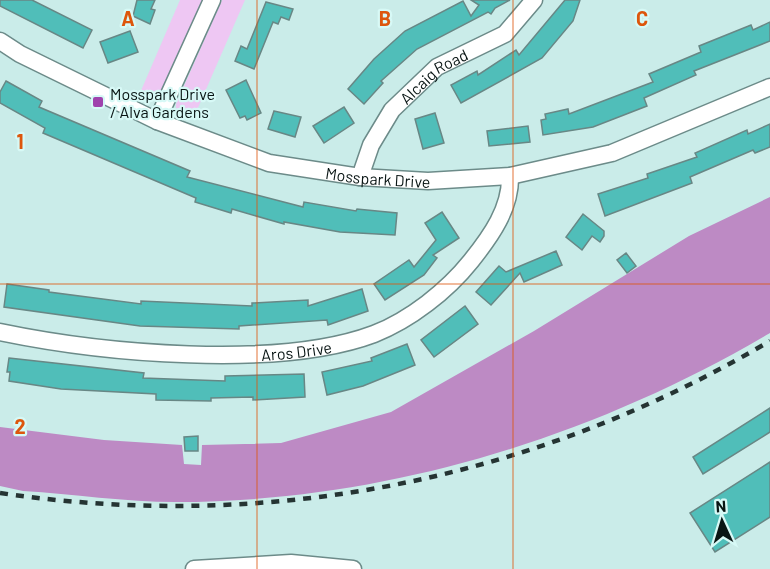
<svg xmlns="http://www.w3.org/2000/svg" width="770" height="569" font-family="Barlow,sans-serif">
  <rect width="100%" height="100%" fill="#caece9"/>
  <g fill="#eec7f3">
    <path d="M 180,0 L 203,0 L 159,100 L 140,93 Z"/>
    <path d="M 222,0 L 245,0 L 197,110 L 187,114 L 176,110 L 176,104 Z"/>
  </g>
  <path fill="#bd8ac4" d="M 770,197 L 770,333 C 592,438 384,502 176,502 C 125,502 73,494 23,491 L 0,486 L 0,427 L 104,440 L 182,445 L 184,464 L 201,465 L 202,445 L 281,443 L 391,412 L 534,331 L 689,236 Z"/>
  <g fill="#50beb9" stroke="#688785" stroke-width="1.5">
    <path d="M 0,0 L 32,0 L 92,30 L 83,48 L 0,6 Z"/>
    <path d="M 137,0 L 155,0 L 151,9 L 155,10 L 150,24 L 133,16 Z"/>
    <path d="M 471,0 L 510,0 L 495,8 L 491,14 L 488,12 L 417,49 L 381,81 L 383,83 L 364,104 L 348,89 L 374,59 L 405,31 L 463,1 L 471,16 L 479,5 Z"/>
    <path d="M 565,0 L 580,0 L 573,21 L 542,58 L 461,103 L 451,85 L 477,71 L 478,75 L 516,50 L 519,55 Z"/>
    <path d="M 266,2 L 293,9 L 289,20 L 281,17 L 278,24 L 273,22 L 254,69 L 235,61 L 241,46 L 247,49 Z"/>
    <path d="M 770,22 L 770,41 L 694,71 L 696,75 L 644,98 L 647,106 L 593,127 L 543,135 L 541,120 L 546,119 L 545,114 L 568,109 L 569,114 L 653,82 L 649,74 L 701,52 L 699,46 L 751,25 L 753,30 Z"/>
    <path d="M 130,31 L 138,52 L 108,63 L 100,42 Z"/>
    <path d="M 246,80 L 261,113 L 247,120 L 245,116 L 240,118 L 226,90 Z"/>
    <path d="M 6,81 L 42,101 L 39,107 L 190,171 L 187,177 L 303,207 L 304,202 L 356,211 L 357,209 L 397,213 L 395,235 L 340,232 L 284,222 L 284,224 L 232,209 L 231,213 L 195,202 L 196,198 L 43,133 L 45,128 L 0,103 L 0,92 Z"/>
    <path d="M 344,107 L 354,123 L 324,143 L 313,126 Z"/>
    <path d="M 274,111 L 301,117 L 295,137 L 268,129 Z"/>
    <path d="M 435,113 L 444,143 L 423,149 L 415,119 Z"/>
    <path d="M 770,124 L 770,147 L 755,153 L 753,150 L 690,177 L 692,183 L 605,216 L 598,194 L 648,178 L 647,174 L 697,157 L 695,153 L 747,130 L 748,134 Z"/>
    <path d="M 528,126 L 530,142 L 489,146 L 487,131 Z"/>
    <path d="M 442,212 L 459,238 L 433,255 L 437,258 L 424,275 L 385,300 L 374,284 L 409,260 L 414,267 L 436,240 L 425,223 Z"/>
    <path d="M 583,214 L 604,231 L 604,236 L 600,242 L 592,236 L 582,250 L 566,237 Z"/>
    <path d="M 556,251 L 562,265 L 524,282 L 520,273 L 491,305 L 476,292 L 499,266 L 506,272 Z"/>
    <path d="M 626,253 L 636,266 L 627,273 L 617,260 Z"/>
    <path d="M 7,284 L 49,290 L 49,292 L 141,304 L 141,301 L 252,306 L 252,303 L 308,300 L 308,306 L 362,289 L 368,311 L 328,325 L 327,320 L 239,326 L 239,329 L 140,326 L 4,307 Z"/>
    <path d="M 465,306 L 478,324 L 434,357 L 421,340 Z"/>
    <path d="M 407,344 L 415,365 L 363,386 L 327,395 L 322,372 L 372,361 L 371,358 Z"/>
    <path d="M 9,358 L 144,373 L 143,378 L 225,381 L 225,376 L 304,374 L 305,397 L 253,400 L 253,397 L 211,398 L 211,401 L 156,400 L 156,394 L 61,389 L 9,381 L 10,372 L 7,372 Z"/>
    <path d="M 770,408 L 770,432 L 703,474 L 693,457 Z"/>
    <path d="M 198,436 L 198,451 L 185,451 L 184,437 Z"/>
    <path d="M 770,462 L 770,517 L 715,552 L 690,513 Z"/>
  </g>
  <g fill="none" stroke-linecap="round" stroke-linejoin="round">
    <defs>
      <g id="minor">
        <path id="s1" d="M 0,41 L 20,54 L 157,121 L 269,163 L 360,177 L 428,181 L 510,176 L 612,153 L 770,87"/>
        <path d="M 157,121 L 212,0"/>
        <path id="s2" d="M 360,177 L 371,145 L 392,110 L 437,67 L 505,34 L 534,0"/>
        <path id="s3" d="M 0,332 C 101,353 278,370 374,334 C 410,320 447,291 471,261 C 491,236 511,208 510,176"/>
        <path d="M 194,569 L 291,563 L 353,569"/>
      </g>
    </defs>
    <use href="#minor" stroke="#6c8b89" stroke-width="19"/>
    <use href="#minor" stroke="#fff" stroke-width="16"/>
    <path stroke="#253433" stroke-width="4.5" stroke-dasharray="8 8" stroke-linecap="butt" d="M 0,493 C 271,533 534,480 770,341"/>
  </g>
  <path fill="none" stroke="#dd560c" stroke-width="1.5" stroke-opacity="0.55" d="M 257,0 L 257,569M 513,0 L 513,569M 0,284 L 770,284"/>
  <rect fill="#9f43ad" stroke="#d7f9f6" stroke-width="2" x="92" y="96" width="12" height="12" rx="3"/>
  <g text-anchor="middle" dominant-baseline="central" stroke-width="4.5" stroke-linejoin="round" paint-order="stroke">
    <g font-size="16" fill="#091514" stroke="#d7f9f6">
      <text stroke="none"><textPath href="#s2" startOffset="129">Alcaig Road</textPath></text>
      <text stroke="none"><textPath href="#s1" startOffset="406">Mosspark Drive</textPath></text>
      <text stroke="none"><textPath href="#s3" startOffset="298">Aros Drive</textPath></text>
    </g>
    <g font-size="16" fill="#091514" stroke="#d7f9f6" text-anchor="start">
      <text x="110" y="93">Mosspark Drive<tspan x="110" dy="18">/ Alva Gardens</tspan></text>
    </g>
  </g>
  <g font-size="20" text-anchor="middle" font-weight="bold" fill="#dd560c" stroke="#d7f9f6" stroke-width="4.5" stroke-linejoin="round" paint-order="stroke">
    <text x="128" y="26">A</text>
    <text x="385" y="26">B</text>
    <text x="642" y="26">C</text>
    <text x="20" y="149">1</text>
    <text x="20" y="434">2</text>
  </g>
  <g transform="translate(722 521) rotate(356)" stroke="#d7f9f6" stroke-width="4.5" paint-order="stroke">
  <path d="M0-4.5L10 22L0 15L-10 22Z" fill="#091514"/>
  <text y="-9" font-size="16" font-weight="bold" text-anchor="middle" fill="#091514">N</text>
  </g>
</svg>
